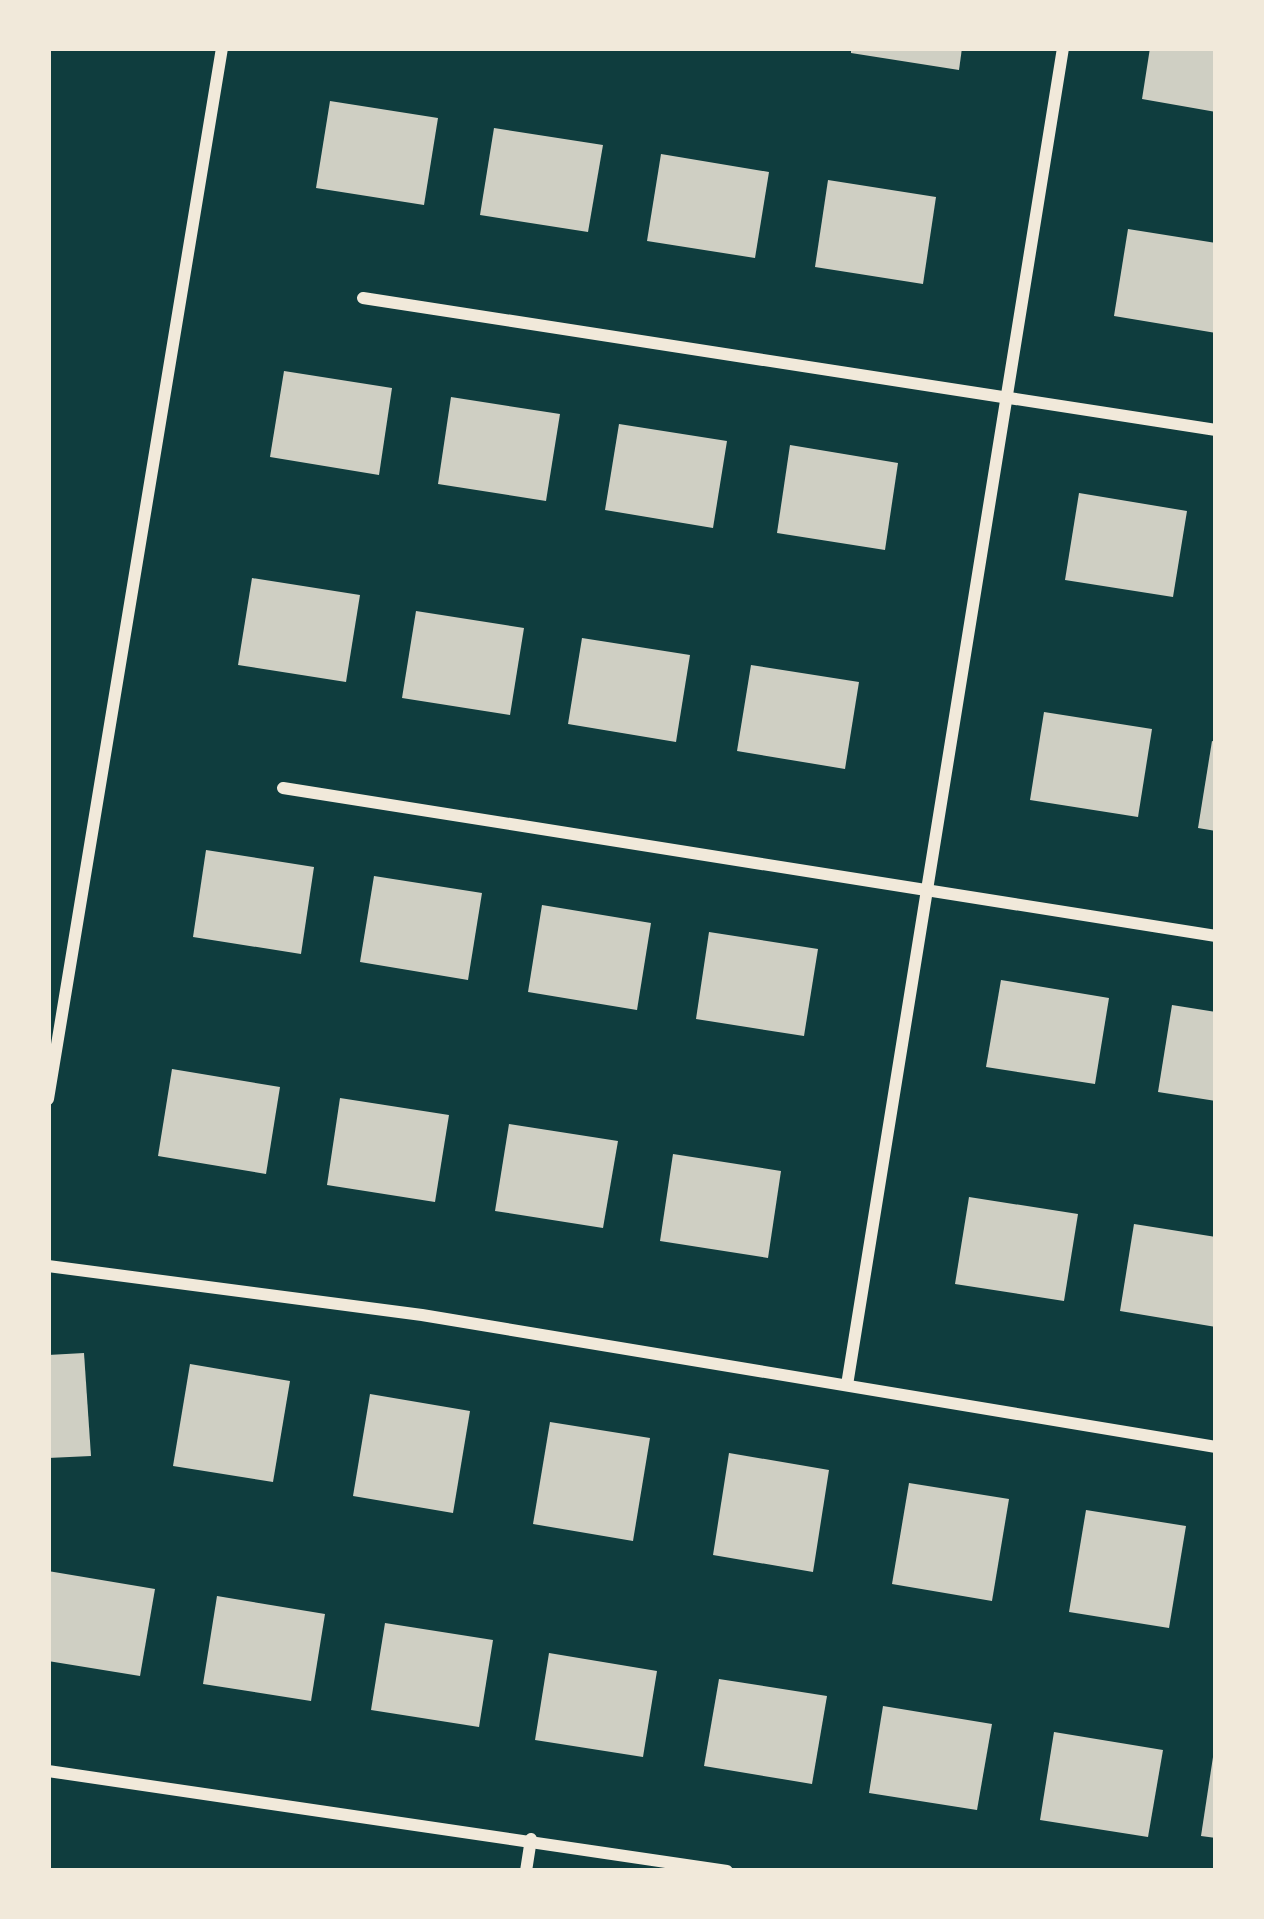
<svg xmlns="http://www.w3.org/2000/svg" width="1264" height="1919" font-family="'Work Sans',sans-serif">
  <rect width="100%" height="100%" fill="#0f3d3e"/>
  <g fill="#cfcfc3">
    <path d="M 851,48 L 962,48 L 959,70 L 851,53 Z"/>
    <path d="M 1150,48 L 1216,48 L 1216,112 L 1142,99 Z"/>
    <path d="M 330,101 L 438,118 L 424,205 L 316,188 Z"/>
    <path d="M 494,128 L 603,145 L 588,232 L 480,215 Z"/>
    <path d="M 661,154 L 769,172 L 755,258 L 647,241 Z"/>
    <path d="M 828,180 L 936,197 L 923,284 L 815,267 Z"/>
    <path d="M 1128,229 L 1216,243 L 1216,333 L 1114,316 Z"/>
    <path d="M 284,371 L 392,388 L 379,475 L 270,457 Z"/>
    <path d="M 451,397 L 560,414 L 546,501 L 438,484 Z"/>
    <path d="M 619,424 L 727,441 L 713,528 L 605,510 Z"/>
    <path d="M 790,445 L 898,463 L 885,550 L 777,533 Z"/>
    <path d="M 1079,493 L 1187,511 L 1173,597 L 1065,580 Z"/>
    <path d="M 252,578 L 360,595 L 346,682 L 238,665 Z"/>
    <path d="M 416,611 L 524,628 L 510,715 L 402,698 Z"/>
    <path d="M 582,638 L 690,655 L 676,742 L 568,724 Z"/>
    <path d="M 751,665 L 859,682 L 845,769 L 737,751 Z"/>
    <path d="M 1044,712 L 1152,729 L 1138,817 L 1030,800 Z"/>
    <path d="M 1212,741 L 1216,742 L 1216,831 L 1198,828 Z"/>
    <path d="M 206,850 L 314,867 L 301,954 L 193,937 Z"/>
    <path d="M 374,876 L 482,893 L 468,980 L 360,962 Z"/>
    <path d="M 542,905 L 651,923 L 637,1010 L 528,992 Z"/>
    <path d="M 709,932 L 818,949 L 804,1036 L 696,1019 Z"/>
    <path d="M 1001,980 L 1109,998 L 1095,1084 L 986,1067 Z"/>
    <path d="M 1172,1005 L 1216,1012 L 1216,1101 L 1158,1092 Z"/>
    <path d="M 172,1069 L 280,1087 L 266,1174 L 158,1156 Z"/>
    <path d="M 340,1098 L 449,1115 L 435,1202 L 327,1185 Z"/>
    <path d="M 509,1124 L 618,1141 L 603,1228 L 495,1211 Z"/>
    <path d="M 673,1154 L 781,1171 L 768,1258 L 660,1241 Z"/>
    <path d="M 969,1197 L 1078,1214 L 1064,1301 L 955,1284 Z"/>
    <path d="M 1134,1224 L 1216,1237 L 1216,1327 L 1120,1311 Z"/>
    <path d="M 84,1353 L 91,1456 L 48,1458 L 48,1355 Z"/>
    <path d="M 190,1364 L 290,1381 L 273,1482 L 173,1466 Z"/>
    <path d="M 370,1394 L 470,1411 L 453,1513 L 353,1496 Z"/>
    <path d="M 550,1422 L 650,1438 L 633,1541 L 533,1524 Z"/>
    <path d="M 729,1453 L 829,1470 L 813,1572 L 713,1555 Z"/>
    <path d="M 909,1483 L 1009,1499 L 992,1601 L 892,1584 Z"/>
    <path d="M 1086,1510 L 1186,1526 L 1169,1628 L 1069,1612 Z"/>
    <path d="M 48,1571 L 155,1589 L 140,1676 L 48,1661 Z"/>
    <path d="M 217,1596 L 325,1614 L 311,1701 L 203,1684 Z"/>
    <path d="M 385,1623 L 493,1640 L 479,1727 L 371,1710 Z"/>
    <path d="M 549,1653 L 657,1671 L 643,1757 L 535,1740 Z"/>
    <path d="M 719,1679 L 827,1696 L 812,1784 L 704,1766 Z"/>
    <path d="M 883,1706 L 992,1724 L 977,1810 L 869,1793 Z"/>
    <path d="M 1054,1732 L 1163,1750 L 1148,1837 L 1040,1820 Z"/>
    <path d="M 1213,1757 L 1216,1757 L 1216,1838 L 1201,1836 Z"/>
  </g>
  <g fill="none" stroke-linecap="round" stroke-linejoin="round">
    <g stroke="#f1e9da" stroke-width="12">
      <path d="M 363,298 L 1216,430"/>
      <path d="M 283,788 L 1216,936"/>
      <path d="M 48,1099 L 222,48"/>
      <path d="M 48,1266 L 422,1315 L 1216,1447"/>
      <path d="M 847,1385 L 1063,48"/>
      <path d="M 48,1771 L 727,1871"/>
      <path d="M 526,1871 L 531,1839"/>
    </g>
  </g>
  <rect width="1264" height="1919" fill="none" stroke="#f1e9da" stroke-width="102"/>
</svg>
